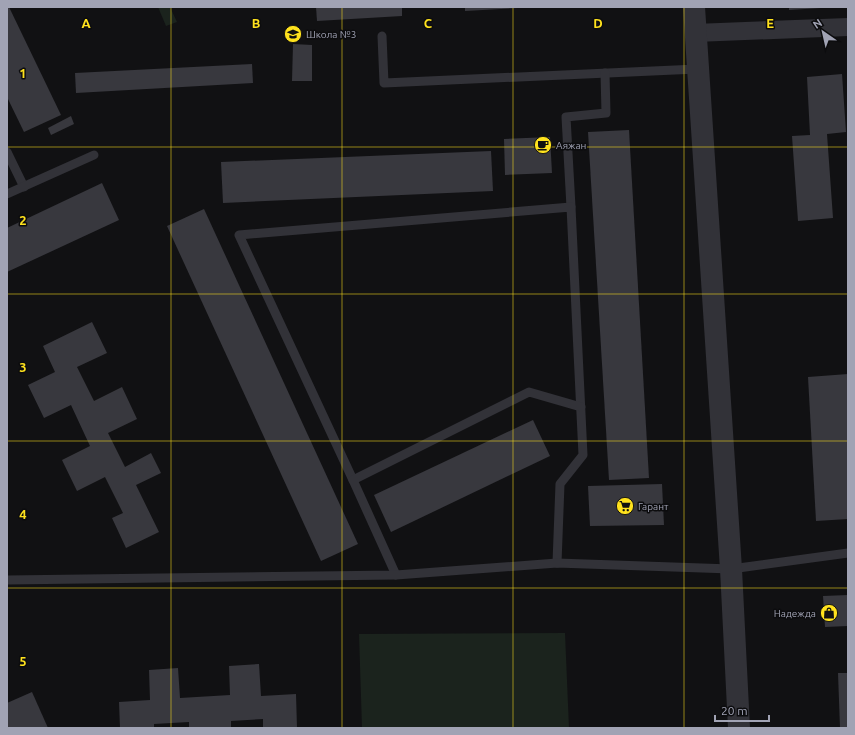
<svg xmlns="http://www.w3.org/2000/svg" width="855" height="735" font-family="Ubuntu,sans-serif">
  <rect width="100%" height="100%" fill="#111113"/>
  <g fill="#1b231d">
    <path d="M 158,7 L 170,7 L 177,22 L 166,26 Z"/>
    <path d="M 565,633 L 569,728 L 362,728 L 359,634 Z"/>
  </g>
  <g fill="#38383e">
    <path d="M 7,7 L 9,7 L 61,115 L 24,132 L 7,97 Z"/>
    <path d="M 316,7 L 402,7 L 402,16 L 317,21 Z"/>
    <path d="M 465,7 L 518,7 L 518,8 L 465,11 Z"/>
    <path d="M 789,7 L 821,7 L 821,8 L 789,10 Z"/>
    <path d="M 293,44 L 312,45 L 312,81 L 292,81 Z"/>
    <path d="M 252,64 L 253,83 L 76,93 L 75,73 Z"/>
    <path d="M 842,74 L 846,132 L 827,134 L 833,218 L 798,221 L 792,136 L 810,135 L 807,77 Z"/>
    <path d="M 71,116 L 74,124 L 51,135 L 48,128 Z"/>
    <path d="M 629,130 L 649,478 L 609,480 L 588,132 Z"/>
    <path d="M 550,137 L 552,173 L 505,175 L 504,139 Z"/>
    <path d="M 491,151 L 493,191 L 223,203 L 221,162 Z"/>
    <path d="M 102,183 L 119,220 L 7,272 L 7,228 Z"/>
    <path d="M 204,209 L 358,544 L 321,561 L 167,226 Z"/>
    <path d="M 92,322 L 107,353 L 77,367 L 94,401 L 122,387 L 137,419 L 108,433 L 125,467 L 151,453 L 161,473 L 136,485 L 159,532 L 126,548 L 112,518 L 123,513 L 105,477 L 77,491 L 62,460 L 90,446 L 71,405 L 44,418 L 28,385 L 55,372 L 43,346 Z"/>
    <path d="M 848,374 L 848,519 L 816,521 L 808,377 Z"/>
    <path d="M 533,420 L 550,456 L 391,532 L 374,495 Z"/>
    <path d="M 662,484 L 664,525 L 590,526 L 588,486 Z"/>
    <path d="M 848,595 L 848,626 L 825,627 L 823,596 Z"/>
    <path d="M 259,664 L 261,696 L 296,694 L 297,728 L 263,728 L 263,719 L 231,721 L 231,728 L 189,728 L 189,722 L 154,724 L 154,728 L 120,728 L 119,702 L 150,700 L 149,670 L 178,668 L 180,698 L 230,695 L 229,666 Z"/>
    <path d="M 838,673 L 848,673 L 848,728 L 840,728 Z"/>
    <path d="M 32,692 L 48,728 L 7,728 L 7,703 Z"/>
  </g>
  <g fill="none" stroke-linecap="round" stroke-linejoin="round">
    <g stroke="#323238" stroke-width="9">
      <path d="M 382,36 L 384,83 L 697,69"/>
      <path d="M 7,152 L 24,187"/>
      <path d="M 7,194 L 94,155"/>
      <path d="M 571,207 L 566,117 L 606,113 L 605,73"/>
      <path d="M 353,480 L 239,235 L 571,207 L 583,455 L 560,484 L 557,563"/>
      <path d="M 396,575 L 353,480 L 529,392 L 581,407"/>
      <path d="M 7,580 L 396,575 L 557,563 L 731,569 L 848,553"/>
    </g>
    <path stroke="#323238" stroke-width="18" d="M 695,33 L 848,27"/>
    <path stroke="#323238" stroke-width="22" d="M 694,7 L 731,569 L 739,728"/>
  </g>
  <path fill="none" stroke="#ffe21d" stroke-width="1" stroke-opacity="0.55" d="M 171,7 L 171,728M 342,7 L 342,728M 513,7 L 513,728M 684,7 L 684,728M 7,147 L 848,147M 7,294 L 848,294M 7,441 L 848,441M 7,588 L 848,588"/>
  <defs>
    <symbol id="school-disc" viewBox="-11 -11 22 22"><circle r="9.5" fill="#ffe21d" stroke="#0c0c0e"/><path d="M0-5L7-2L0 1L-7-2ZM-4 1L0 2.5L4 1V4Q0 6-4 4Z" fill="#111"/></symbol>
    <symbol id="cafe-disc" viewBox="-11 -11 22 22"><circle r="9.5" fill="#ffe21d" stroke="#0c0c0e"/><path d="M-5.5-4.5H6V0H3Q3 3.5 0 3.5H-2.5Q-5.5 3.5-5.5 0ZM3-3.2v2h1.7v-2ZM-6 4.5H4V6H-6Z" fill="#111"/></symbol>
    <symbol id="supermarket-disc" viewBox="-11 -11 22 22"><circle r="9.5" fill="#ffe21d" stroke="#0c0c0e"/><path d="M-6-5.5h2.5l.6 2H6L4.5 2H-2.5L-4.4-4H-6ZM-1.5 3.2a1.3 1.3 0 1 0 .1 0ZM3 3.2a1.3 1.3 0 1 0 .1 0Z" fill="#111"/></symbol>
    <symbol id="shop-disc" viewBox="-11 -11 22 22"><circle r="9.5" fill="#ffe21d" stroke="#0c0c0e"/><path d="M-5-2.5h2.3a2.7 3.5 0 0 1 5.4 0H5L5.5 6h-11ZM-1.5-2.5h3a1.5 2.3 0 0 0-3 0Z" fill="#111"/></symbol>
  </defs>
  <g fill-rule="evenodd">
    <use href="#school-disc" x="283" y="24" width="20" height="20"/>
    <use href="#cafe-disc" x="533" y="135" width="20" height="20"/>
    <use href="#supermarket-disc" x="615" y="496" width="20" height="20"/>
    <use href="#shop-disc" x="819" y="603" width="20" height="20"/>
  </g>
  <g text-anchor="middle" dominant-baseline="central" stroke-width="3" stroke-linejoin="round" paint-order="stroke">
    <g font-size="10" fill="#a1a3b4" stroke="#0c0c0e" text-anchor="start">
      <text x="306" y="34">Школа №3</text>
      <text x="556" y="145">Аяжан</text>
      <text x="638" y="506">Гарант</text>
      <text x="816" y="613" text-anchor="end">Надежда</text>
    </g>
  </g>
  <g font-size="13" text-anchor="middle" font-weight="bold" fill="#ffe21d" stroke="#0c0c0e" stroke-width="3" stroke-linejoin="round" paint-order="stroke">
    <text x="86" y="28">A</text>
    <text x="256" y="28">B</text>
    <text x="428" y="28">C</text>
    <text x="598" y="28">D</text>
    <text x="770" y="28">E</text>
    <text x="23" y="78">1</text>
    <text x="23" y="225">2</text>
    <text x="23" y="372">3</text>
    <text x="23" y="519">4</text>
    <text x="23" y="666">5</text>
  </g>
  <rect width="855" height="735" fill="none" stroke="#a1a3b4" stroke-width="16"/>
  <g transform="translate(823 32) rotate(326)" stroke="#0c0c0e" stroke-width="3" paint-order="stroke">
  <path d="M0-3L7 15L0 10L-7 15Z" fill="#a1a3b4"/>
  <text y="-6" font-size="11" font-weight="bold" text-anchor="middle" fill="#a1a3b4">N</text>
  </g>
  <path d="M715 715v6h54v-6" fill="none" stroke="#a1a3b4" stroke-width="2"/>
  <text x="721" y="715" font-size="12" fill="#a1a3b4" stroke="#0c0c0e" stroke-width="3" paint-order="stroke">20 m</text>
</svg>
